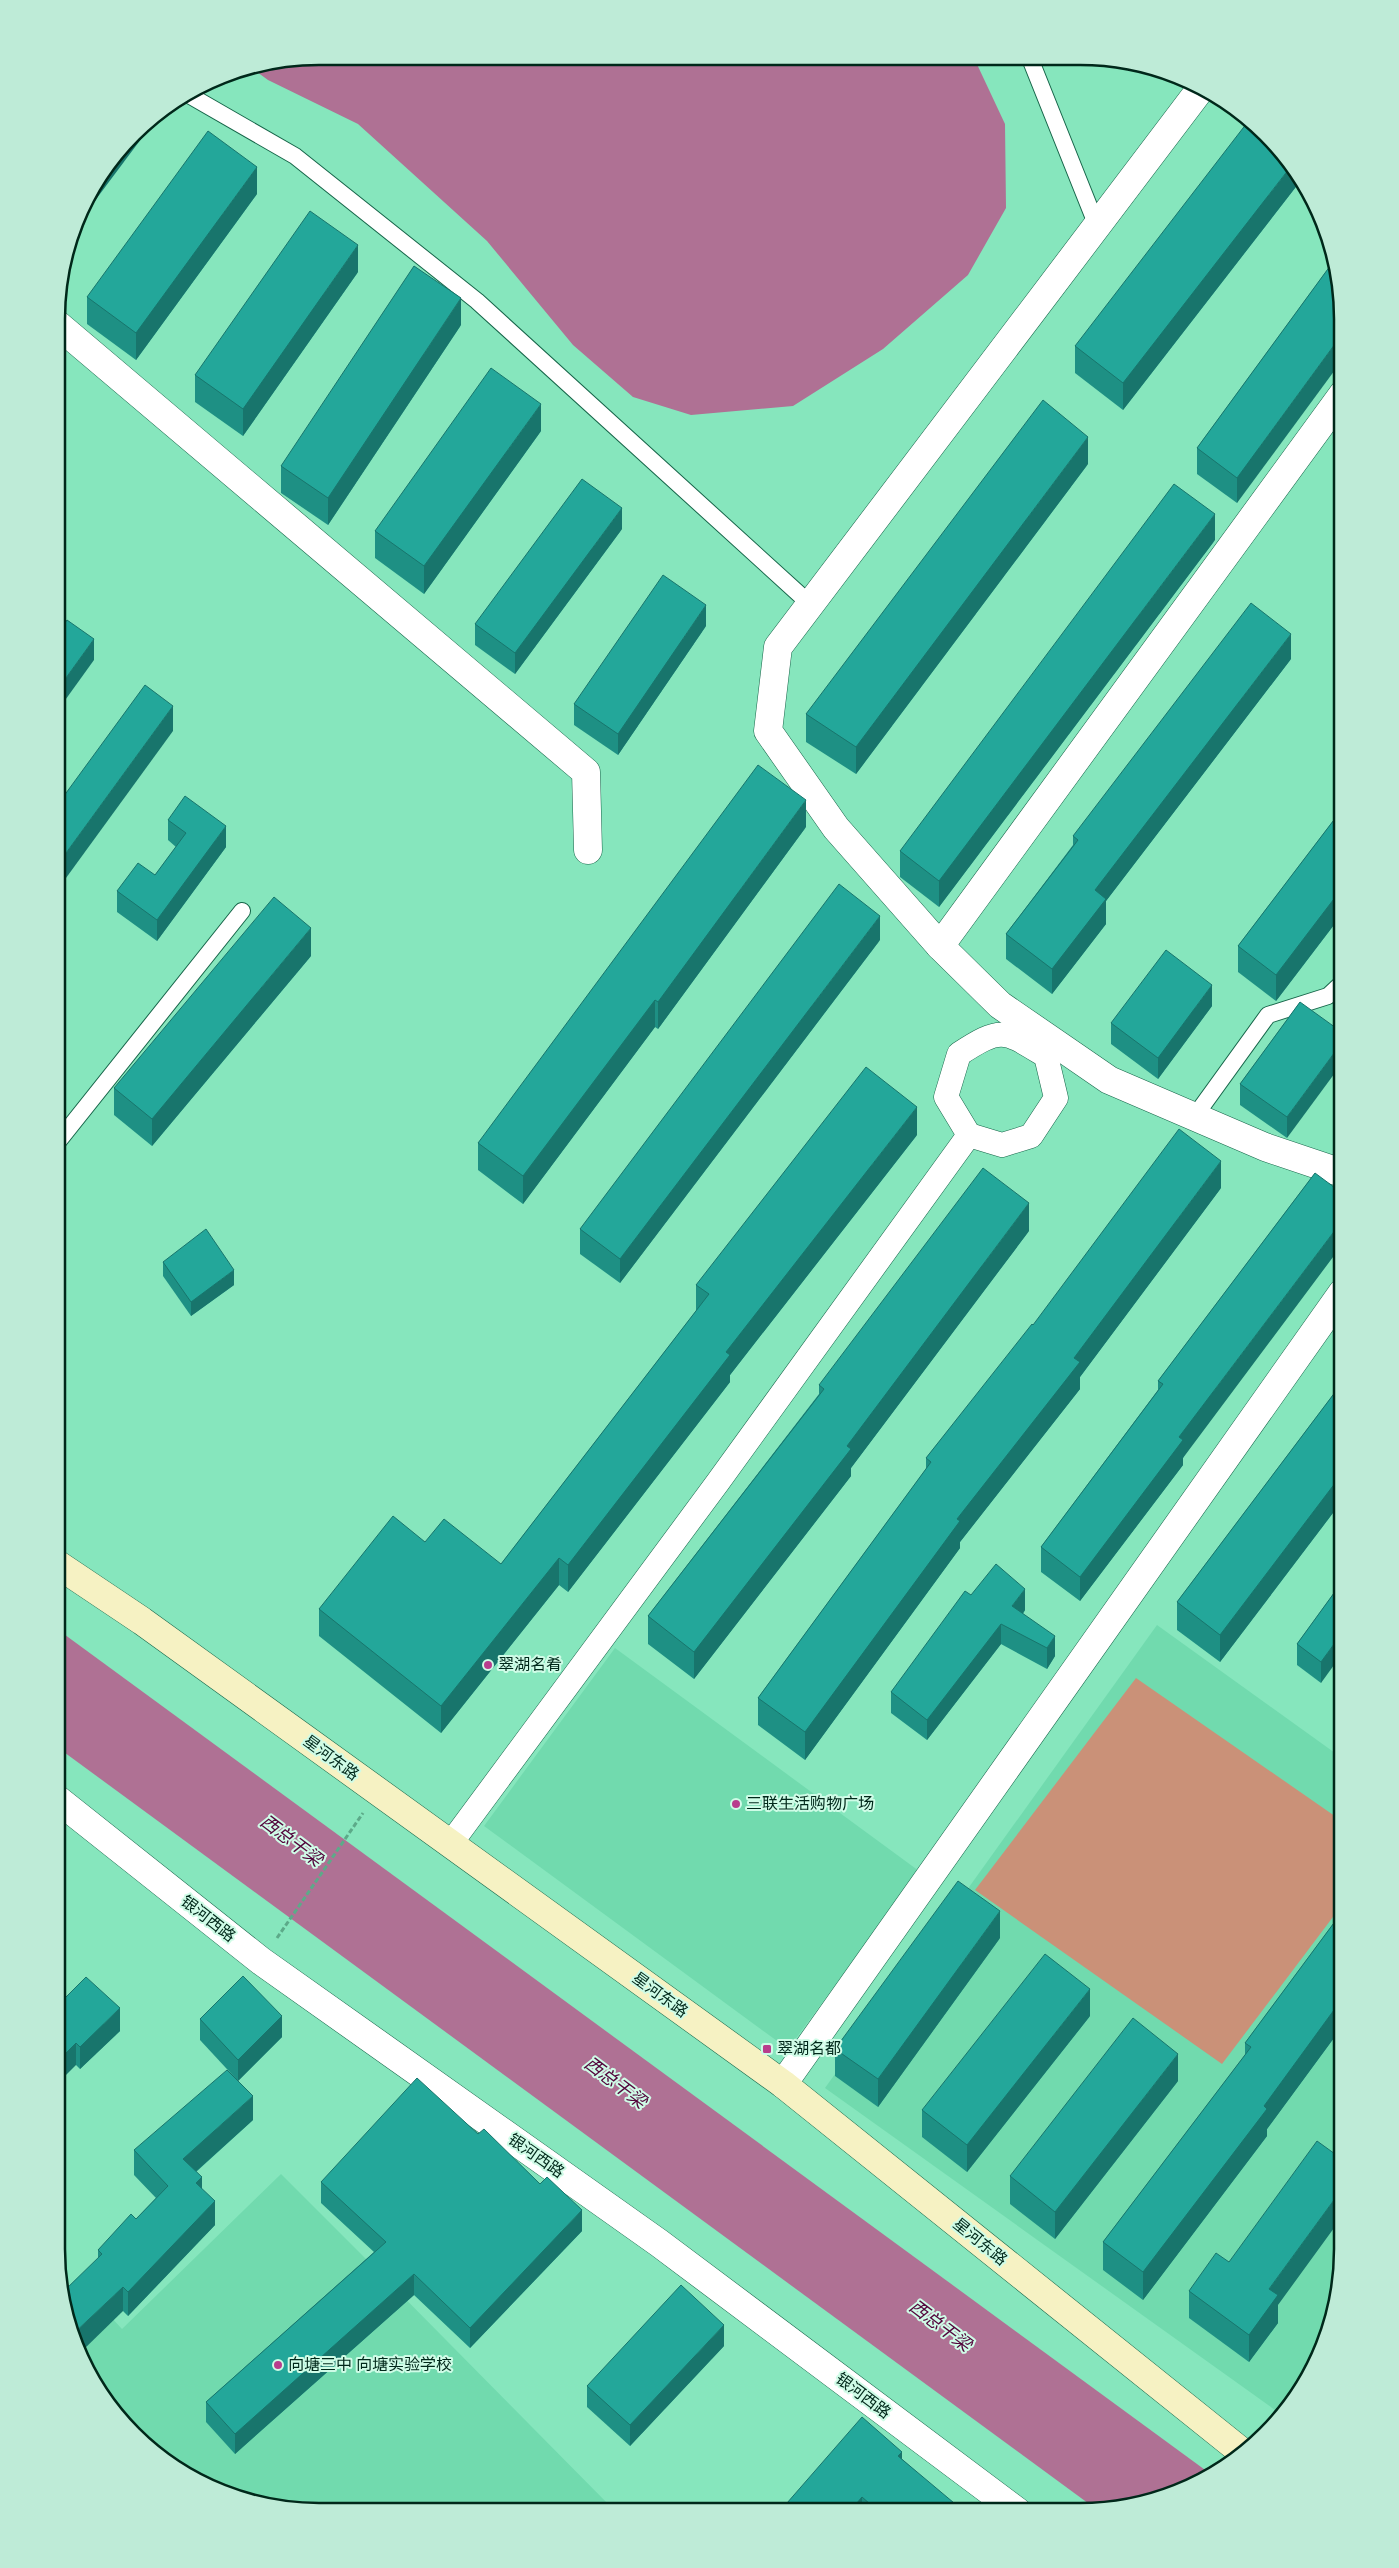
<svg xmlns="http://www.w3.org/2000/svg" width="1399" height="2568" font-family="Spectral,'Noto Sans SC',serif">
  <rect width="100%" height="100%" fill="#86e6bd"/>
  <g fill="#71daae">
    <path d="M 1157,1625 L 1342,1758 L 1342,2267 L 1323,2349 L 1288,2409 L 1282,2415 L 825,2088 Z"/>
    <path d="M 615,1648 L 919,1871 L 788,2049 L 484,1826 Z"/>
    <path d="M 281,2174 L 362,2255 L 614,2510 L 284,2509 L 218,2492 L 159,2457 L 101,2395 L 70,2334 L 83,2287 L 122,2329 Z"/>
  </g>
  <path fill="#ca9178" d="M 1136,1678 L 1342,1821 L 1342,1905 L 1222,2064 L 975,1890 Z"/>
  <g fill="#af7194">
    <path d="M 319,56 L 975,60 L 1005,124 L 1006,208 L 968,275 L 883,349 L 793,406 L 691,415 L 633,397 L 573,345 L 487,241 L 358,124 L 268,80 L 253,69 Z"/>
    <path d="M 57,1629 L 1212,2475 L 1165,2498 L 1096,2509 L 57,1747 Z"/>
  </g>
  <g fill="none" stroke-linecap="round" stroke-linejoin="round">
    <defs>
      <g id="service">
        <path d="M 1031,61 L 1097,226"/>
        <path d="M 189,95 L 295,156 L 477,301 L 810,604"/>
        <path d="M 1195,1116 L 1268,1015 L 1328,996 L 1343,982"/>
        <path d="M 57,1143 L 242,911"/>
      </g>
      <path id="pedestrian" d="M 451,1843 L 718,1482 L 969,1135 L 946,1097 L 959,1054 C 1002,1026 1004,1030 1046,1056 L 1056,1098 L 1031,1136 L 1002,1145 L 969,1135"/>
      <g id="minor">
        <path d="M 58,325 L 586,772 L 588,850"/>
        <path d="M 940,946 L 836,828 L 768,731 L 778,647 L 1202,87"/>
        <path d="M 1342,1173 L 1265,1147 L 1109,1080 L 1000,1005 L 940,946 L 1343,394"/>
        <path d="M 57,1799 L 261,1961 L 659,2243 L 1018,2512"/>
        <path d="M 783,2084 L 1342,1293"/>
      </g>
      <path id="secondary" d="M 57,1564 L 142,1621 L 783,2084 L 1242,2452"/>
    </defs>
    <use href="#service" stroke="#166549" stroke-width="18"/>
    <use href="#pedestrian" stroke="#166549" stroke-width="25"/>
    <use href="#minor" stroke="#166549" stroke-width="29"/>
    <use href="#secondary" stroke="#166549" stroke-width="29"/>
    <path stroke="#5caa89" stroke-width="3" stroke-dasharray="5 2.5" stroke-linecap="butt" d="M 277,1938 L 363,1813"/>
    <use href="#service" stroke="#fff" stroke-width="16"/>
    <use href="#pedestrian" stroke="#fff" stroke-width="24"/>
    <use href="#minor" stroke="#fff" stroke-width="28"/>
    <use href="#secondary" stroke="#f6f2c3" stroke-width="28"/>
  </g>
  <g fill="#1e9084">
    <path d="M 1298,173 L 1302,179 L 1123,410 L 1075,373 L 1075,346 Z"/>
    <path d="M 257,194 L 136,360 L 87,324 L 87,297 Z"/>
    <path d="M 1333,262 L 1237,503 L 1197,474 L 1197,448 Z"/>
    <path d="M 358,272 L 243,436 L 195,402 L 195,375 Z"/>
    <path d="M 461,325 L 328,525 L 281,493 L 281,466 Z"/>
    <path d="M 541,431 L 424,594 L 375,558 L 375,531 Z"/>
    <path d="M 1088,464 L 856,774 L 806,742 L 806,714 Z"/>
    <path d="M 1343,485 L 1343,514 L 1341,513 L 1341,487 Z"/>
    <path d="M 622,529 L 515,674 L 475,645 L 475,624 Z"/>
    <path d="M 1215,540 L 939,907 L 900,877 L 900,851 Z"/>
    <path d="M 706,626 L 618,755 L 574,725 L 574,704 Z"/>
    <path d="M 1291,659 L 1106,901 L 1106,924 L 1052,994 L 1006,959 L 1006,934 L 1073,845 L 1073,836 Z"/>
    <path d="M 1343,808 L 1343,913 L 1276,1001 L 1238,972 L 1238,946 Z"/>
    <path d="M 168,820 L 226,847 L 157,941 L 117,912 L 117,891 L 155,875 L 176,847 L 168,840 Z"/>
    <path d="M 806,827 L 658,1029 L 655,1027 L 523,1204 L 478,1170 L 478,1143 Z"/>
    <path d="M 880,940 L 620,1283 L 580,1254 L 580,1229 Z"/>
    <path d="M 311,956 L 152,1146 L 114,1115 L 114,1088 Z"/>
    <path d="M 1300,1002 L 1287,1138 L 1240,1105 L 1240,1084 Z"/>
    <path d="M 1212,1006 L 1158,1079 L 1111,1044 L 1111,1023 Z"/>
    <path d="M 917,1135 L 730,1375 L 730,1382 L 568,1592 L 559,1585 L 441,1733 L 319,1636 L 319,1609 L 425,1542 L 501,1564 L 696,1311 L 696,1285 Z"/>
    <path d="M 1315,1173 L 1183,1458 L 1183,1465 L 1080,1601 L 1041,1572 L 1041,1547 L 1158,1390 L 1158,1381 Z"/>
    <path d="M 1221,1188 L 1080,1377 L 1080,1389 L 960,1542 L 960,1548 L 805,1760 L 758,1725 L 758,1698 L 926,1469 L 926,1458 L 1033,1325 Z"/>
    <path d="M 1029,1231 L 851,1468 L 851,1476 L 694,1679 L 648,1644 L 648,1616 L 819,1394 L 819,1385 Z"/>
    <path d="M 163,1262 L 234,1285 L 191,1316 L 163,1276 Z"/>
    <path d="M 1342,1383 L 1342,1501 L 1220,1662 L 1177,1630 L 1177,1602 Z"/>
    <path d="M 1342,1582 L 1321,1683 L 1297,1665 L 1297,1644 Z"/>
    <path d="M 971,1595 L 1025,1610 L 1023,1614 L 1055,1656 L 1047,1669 L 1001,1644 L 927,1740 L 891,1713 L 891,1692 Z"/>
    <path d="M 1342,1912 L 1342,2027 L 1267,2129 L 1267,2136 L 1143,2300 L 1103,2270 L 1103,2242 L 1245,2055 L 1245,2043 Z"/>
    <path d="M 1000,1938 L 878,2107 L 835,2076 L 835,2049 Z"/>
    <path d="M 59,2004 L 120,2031 L 80,2069 L 76,2065 Z"/>
    <path d="M 1090,2016 L 967,2172 L 922,2137 L 922,2110 Z"/>
    <path d="M 200,2019 L 282,2037 L 238,2081 L 200,2040 Z"/>
    <path d="M 1178,2081 L 1055,2239 L 1010,2204 L 1010,2176 Z"/>
    <path d="M 253,2120 L 196,2172 L 215,2225 L 128,2316 L 123,2311 L 98,2258 L 98,2250 L 136,2219 L 156,2198 L 134,2175 L 134,2150 Z"/>
    <path d="M 321,2182 L 582,2231 L 470,2348 L 414,2295 L 235,2454 L 206,2422 L 206,2402 L 374,2252 L 321,2203 Z"/>
    <path d="M 1189,2291 L 1278,2305 L 1278,2323 L 1249,2362 L 1189,2318 Z"/>
    <path d="M 724,2346 L 630,2446 L 587,2407 L 587,2386 Z"/>
    <path d="M 902,2459 L 960,2511 L 780,2511 Z"/>
  </g>
  <g fill="#18756c">
    <path d="M 153,117 L 153,123 L 76,226 L 83,202 L 145,122 Z"/>
    <path d="M 1292,165 L 1298,173 L 1302,179 L 1123,410 L 1123,383 Z"/>
    <path d="M 257,167 L 257,194 L 136,360 L 136,333 Z"/>
    <path d="M 358,245 L 358,272 L 243,436 L 243,409 Z"/>
    <path d="M 461,298 L 461,325 L 328,525 L 328,498 Z"/>
    <path d="M 1343,333 L 1343,359 L 1237,503 L 1237,478 Z"/>
    <path d="M 541,404 L 541,431 L 424,594 L 424,566 Z"/>
    <path d="M 1088,437 L 1088,464 L 856,774 L 856,747 Z"/>
    <path d="M 622,508 L 622,529 L 515,674 L 515,653 Z"/>
    <path d="M 1215,514 L 1215,540 L 939,907 L 939,881 Z"/>
    <path d="M 706,605 L 706,626 L 618,755 L 618,734 Z"/>
    <path d="M 1291,634 L 1291,659 L 1106,901 L 1106,924 L 1052,994 L 1052,969 L 1095,890 Z"/>
    <path d="M 94,639 L 94,660 L 58,710 L 58,689 Z"/>
    <path d="M 173,706 L 173,731 L 58,889 L 58,864 Z"/>
    <path d="M 806,800 L 806,827 L 658,1029 L 658,1002 Z"/>
    <path d="M 226,826 L 226,847 L 157,941 L 157,920 Z"/>
    <path d="M 1343,887 L 1343,913 L 1276,1001 L 1276,975 Z"/>
    <path d="M 880,916 L 880,940 L 620,1283 L 620,1259 Z"/>
    <path d="M 311,928 L 311,956 L 152,1146 L 152,1119 Z"/>
    <path d="M 1212,985 L 1212,1006 L 1158,1079 L 1158,1058 Z"/>
    <path d="M 655,1000 L 655,1027 L 523,1204 L 523,1176 Z"/>
    <path d="M 1343,1041 L 1343,1062 L 1287,1138 L 1287,1117 Z"/>
    <path d="M 917,1107 L 917,1135 L 730,1375 L 730,1382 L 568,1592 L 568,1565 L 726,1352 Z"/>
    <path d="M 1221,1161 L 1221,1188 L 1080,1377 L 1080,1389 L 960,1542 L 960,1548 L 805,1760 L 805,1732 L 957,1519 L 1074,1358 Z"/>
    <path d="M 1029,1203 L 1029,1231 L 851,1468 L 851,1476 L 694,1679 L 694,1652 L 847,1446 Z"/>
    <path d="M 1342,1221 L 1342,1245 L 1183,1458 L 1183,1465 L 1080,1601 L 1080,1577 L 1179,1437 Z"/>
    <path d="M 234,1270 L 234,1285 L 191,1316 L 191,1302 Z"/>
    <path d="M 1342,1474 L 1342,1501 L 1220,1662 L 1220,1635 Z"/>
    <path d="M 559,1558 L 559,1585 L 441,1733 L 441,1706 Z"/>
    <path d="M 1025,1589 L 1025,1610 L 1012,1627 L 1012,1606 Z"/>
    <path d="M 1001,1624 L 1001,1644 L 927,1740 L 927,1720 Z"/>
    <path d="M 1342,1633 L 1342,1654 L 1321,1683 L 1321,1662 Z"/>
    <path d="M 1055,1636 L 1055,1656 L 1047,1669 L 1047,1648 Z"/>
    <path d="M 1000,1911 L 1000,1938 L 878,2107 L 878,2079 Z"/>
    <path d="M 1090,1989 L 1090,2016 L 967,2172 L 967,2145 Z"/>
    <path d="M 1342,1999 L 1342,2027 L 1267,2129 L 1267,2136 L 1143,2300 L 1143,2272 L 1264,2106 Z"/>
    <path d="M 120,2008 L 120,2031 L 80,2069 L 80,2047 Z"/>
    <path d="M 282,2016 L 282,2037 L 238,2081 L 238,2060 Z"/>
    <path d="M 76,2043 L 76,2065 L 56,2085 L 56,2063 Z"/>
    <path d="M 1178,2054 L 1178,2081 L 1055,2239 L 1055,2212 Z"/>
    <path d="M 253,2096 L 253,2120 L 183,2183 L 183,2159 Z"/>
    <path d="M 202,2177 L 202,2202 L 196,2183 Z"/>
    <path d="M 1342,2189 L 1342,2217 L 1278,2305 L 1278,2323 L 1249,2362 L 1249,2335 L 1269,2289 Z"/>
    <path d="M 215,2201 L 215,2225 L 128,2316 L 128,2292 Z"/>
    <path d="M 582,2210 L 582,2231 L 470,2348 L 470,2328 Z"/>
    <path d="M 414,2274 L 414,2295 L 235,2454 L 235,2434 Z"/>
    <path d="M 123,2287 L 123,2311 L 80,2353 L 71,2336 Z"/>
    <path d="M 724,2325 L 724,2346 L 630,2446 L 630,2425 Z"/>
    <path d="M 902,2452 L 902,2471 L 898,2456 Z"/>
    <path d="M 862,2497 L 862,2511 L 850,2511 Z"/>
  </g>
  <g fill="#23a79a" stroke="#18756c">
    <path d="M 1250,119 L 1253,121 L 1292,165 L 1123,383 L 1075,346 Z"/>
    <path d="M 208,131 L 257,167 L 136,333 L 87,297 Z"/>
    <path d="M 310,211 L 358,245 L 243,409 L 195,375 Z"/>
    <path d="M 1333,262 L 1343,319 L 1343,333 L 1237,478 L 1197,448 Z"/>
    <path d="M 414,266 L 461,298 L 328,498 L 281,466 Z"/>
    <path d="M 491,368 L 541,404 L 424,566 L 375,531 Z"/>
    <path d="M 1043,400 L 1088,437 L 856,747 L 806,714 Z"/>
    <path d="M 582,479 L 622,508 L 515,653 L 475,624 Z"/>
    <path d="M 1174,484 L 1215,514 L 939,881 L 900,851 Z"/>
    <path d="M 663,575 L 706,605 L 618,734 L 574,704 Z"/>
    <path d="M 1251,603 L 1291,634 L 1095,890 L 1106,899 L 1052,969 L 1006,934 L 1078,840 L 1073,836 Z"/>
    <path d="M 67,620 L 94,639 L 58,689 L 58,633 Z"/>
    <path d="M 145,685 L 173,706 L 58,864 L 58,804 Z"/>
    <path d="M 758,765 L 806,800 L 658,1002 L 655,1000 L 523,1176 L 478,1143 Z"/>
    <path d="M 185,796 L 226,826 L 157,920 L 117,891 L 138,863 L 155,875 L 186,833 L 168,820 Z"/>
    <path d="M 1343,808 L 1343,887 L 1276,975 L 1238,946 Z"/>
    <path d="M 839,884 L 880,916 L 620,1259 L 580,1229 Z"/>
    <path d="M 274,897 L 311,928 L 152,1119 L 114,1088 Z"/>
    <path d="M 1166,950 L 1212,985 L 1158,1058 L 1111,1023 Z"/>
    <path d="M 1300,1002 L 1343,1033 L 1343,1041 L 1287,1117 L 1240,1084 Z"/>
    <path d="M 866,1067 L 917,1107 L 726,1352 L 730,1355 L 568,1565 L 559,1558 L 441,1706 L 319,1609 L 393,1516 L 425,1542 L 444,1519 L 501,1564 L 709,1294 L 696,1285 Z"/>
    <path d="M 1179,1129 L 1221,1161 L 1074,1358 L 1080,1362 L 957,1519 L 960,1521 L 805,1732 L 758,1698 L 931,1462 L 926,1458 L 1032,1324 L 1033,1325 Z"/>
    <path d="M 983,1168 L 1029,1203 L 847,1446 L 851,1449 L 694,1652 L 648,1616 L 824,1389 L 819,1385 Z"/>
    <path d="M 1315,1173 L 1342,1193 L 1342,1221 L 1179,1437 L 1183,1440 L 1080,1577 L 1041,1547 L 1163,1384 L 1158,1381 Z"/>
    <path d="M 206,1229 L 234,1270 L 191,1302 L 163,1262 Z"/>
    <path d="M 1342,1383 L 1342,1474 L 1220,1635 L 1177,1602 Z"/>
    <path d="M 996,1564 L 1025,1589 L 1012,1606 L 1055,1636 L 1047,1648 L 1001,1624 L 927,1720 L 891,1692 L 965,1591 L 971,1595 Z"/>
    <path d="M 1342,1582 L 1342,1633 L 1321,1662 L 1297,1644 Z"/>
    <path d="M 958,1881 L 1000,1911 L 878,2079 L 835,2049 Z"/>
    <path d="M 1342,1912 L 1342,1999 L 1264,2106 L 1267,2109 L 1143,2272 L 1103,2242 L 1251,2047 L 1245,2043 Z"/>
    <path d="M 1045,1954 L 1090,1989 L 967,2145 L 922,2110 Z"/>
    <path d="M 243,1976 L 282,2016 L 238,2060 L 200,2019 Z"/>
    <path d="M 86,1977 L 120,2008 L 80,2047 L 76,2043 L 56,2063 L 57,2001 L 59,2004 Z"/>
    <path d="M 1133,2018 L 1178,2054 L 1055,2212 L 1010,2176 Z"/>
    <path d="M 227,2070 L 253,2096 L 183,2159 L 202,2177 L 196,2183 L 215,2201 L 128,2292 L 123,2287 L 71,2336 L 70,2334 L 63,2292 L 102,2254 L 98,2250 L 131,2214 L 136,2219 L 168,2186 L 134,2150 Z"/>
    <path d="M 417,2078 L 478,2134 L 484,2129 L 540,2184 L 547,2177 L 582,2210 L 470,2328 L 414,2274 L 235,2434 L 206,2402 L 386,2242 L 321,2182 Z"/>
    <path d="M 1317,2141 L 1342,2159 L 1342,2189 L 1269,2289 L 1278,2295 L 1249,2335 L 1189,2291 L 1216,2253 L 1229,2262 Z"/>
    <path d="M 681,2285 L 724,2325 L 630,2425 L 587,2386 Z"/>
    <path d="M 862,2417 L 902,2452 L 898,2456 L 960,2508 L 957,2511 L 878,2511 L 862,2497 L 850,2511 L 780,2511 Z"/>
  </g>
  <g fill="#b83d8d" stroke="#cffce7" stroke-width="2">
    <circle cx="488" cy="1665" r="5"/>
    <circle cx="736" cy="1804" r="5"/>
    <rect x="762" y="2044" width="10" height="10" rx="2.5"/>
    <circle cx="278" cy="2365" r="5"/>
  </g>
  <g text-anchor="middle" dominant-baseline="central" stroke-width="4" stroke-linejoin="round" paint-order="stroke">
    <g font-size="16" fill="#00281a" stroke="#cffce7" text-anchor="start">
      <text x="498" y="1665">翠湖名肴</text>
      <text x="746" y="1804">三联生活购物广场</text>
      <text x="777" y="2049">翠湖名都</text>
      <text x="288" y="2365">向塘三中 向塘实验学校</text>
    </g>
    <g font-size="16" fill="#00281a" stroke="#cffce7">
      <text transform="translate(331 1758) rotate(36)">星河东路</text>
      <text transform="translate(208 1919) rotate(38)">银河西路</text>
      <text transform="translate(660 1995) rotate(36)">星河东路</text>
      <text transform="translate(536 2156) rotate(35)">银河西路</text>
      <text transform="translate(980 2242) rotate(39)">星河东路</text>
      <text transform="translate(863 2396) rotate(37)">银河西路</text>
    </g>
    <g font-size="18" font-style="italic" fill="#53043b" stroke="#cffce7">
      <text transform="translate(291 1841) rotate(37)">西总干梁</text>
      <text transform="translate(615 2083) rotate(37)">西总干梁</text>
      <text transform="translate(940 2326) rotate(37)">西总干梁</text>
    </g>
  </g>
  <path d="M0 0H1399V2568H0ZM319 65H1080A254 254 0 0 1 1334 319V2249A254 254 0 0 1 1080 2503H319A254 254 0 0 1 65 2249V319A254 254 0 0 1 319 65Z" fill="#beebd7" fill-rule="evenodd"/>
  <path fill="none" stroke="#00281a" stroke-width="2.5" d="M319 65H1080A254 254 0 0 1 1334 319V2249A254 254 0 0 1 1080 2503H319A254 254 0 0 1 65 2249V319A254 254 0 0 1 319 65Z"/>
</svg>
